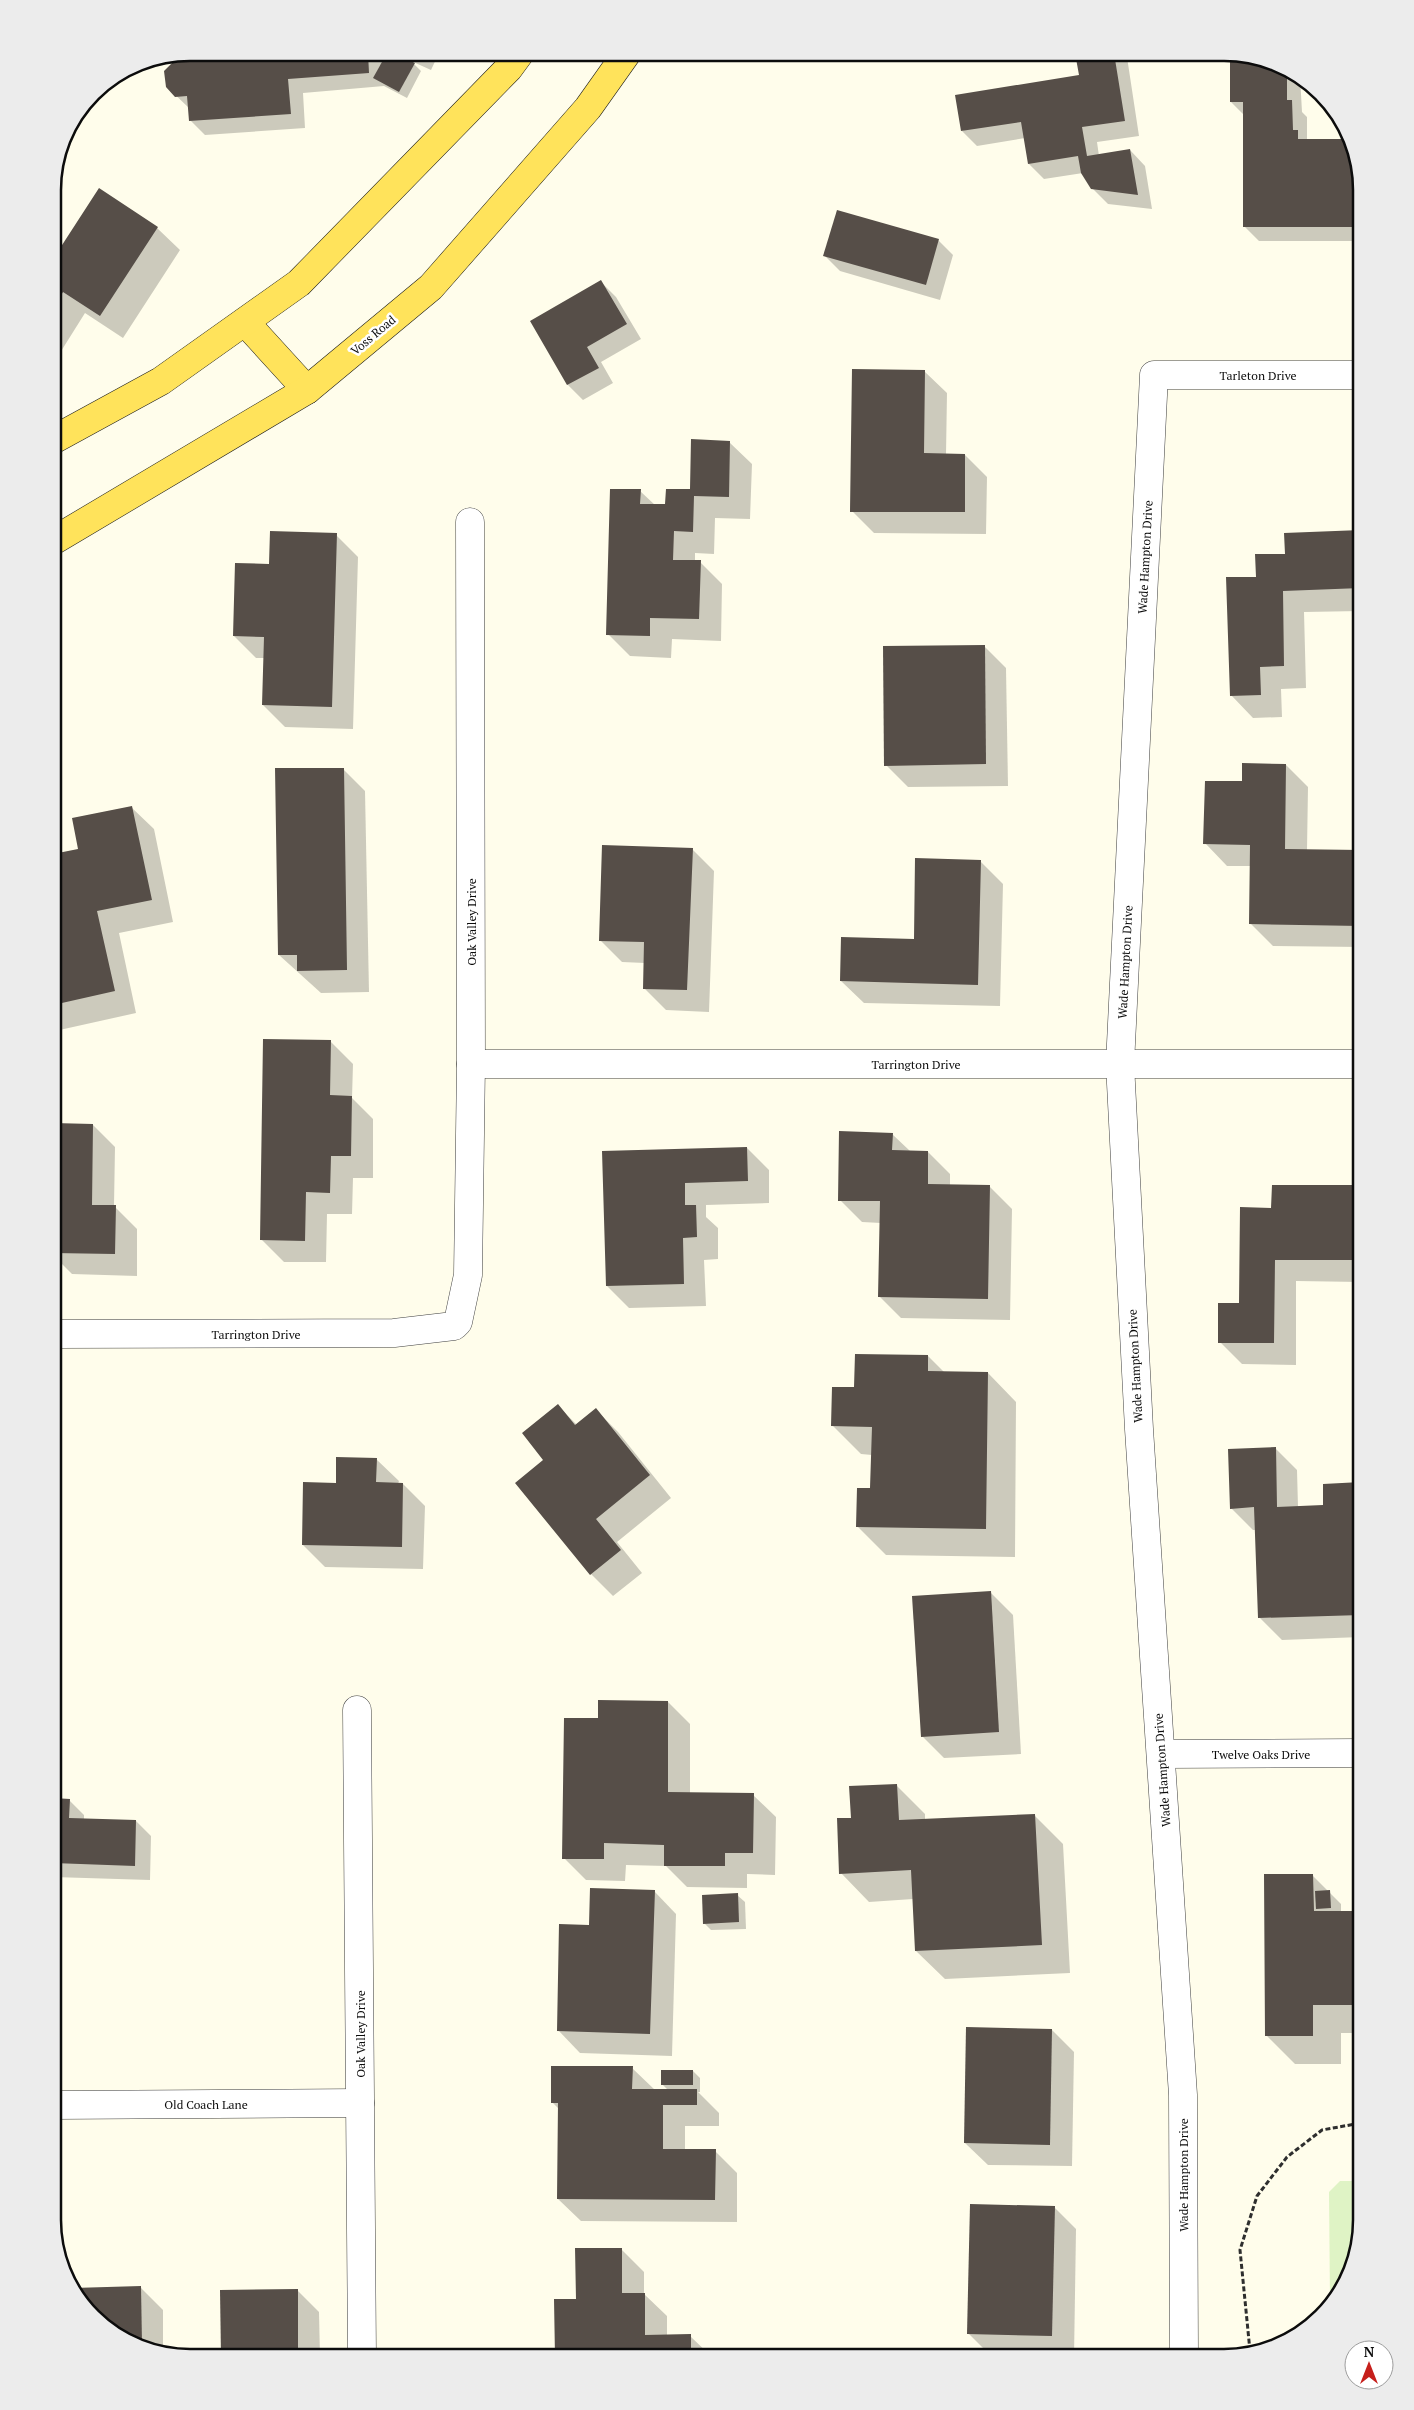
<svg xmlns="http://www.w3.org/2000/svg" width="1414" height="2410" font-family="'PT Serif',serif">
  <rect width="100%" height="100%" fill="#fffdeb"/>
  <path fill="#dff3c5" d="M 1340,2181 L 1361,2181 L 1361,2220 L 1338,2296 L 1330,2303 L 1329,2192 Z"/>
  <g fill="#0003">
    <path d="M 190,52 L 382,53 L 382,64 L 389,53 L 439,53 L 431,70 L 411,61 L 421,71 L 407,98 L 384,86 L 303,93 L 305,128 L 205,135 L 190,120 L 189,108 L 167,87 L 176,61 L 176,55 Z"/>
    <path d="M 1077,53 L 1123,53 L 1127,57 L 1139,136 L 1097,142 L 1099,156 L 1130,150 L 1145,166 L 1152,209 L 1108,204 L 1092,188 L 1083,173 L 1044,179 L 1029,164 L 1025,138 L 977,146 L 962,131 L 1080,76 Z"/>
    <path d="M 1231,59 L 1251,59 L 1300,76 L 1302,112 L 1307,117 L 1307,140 L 1350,140 L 1362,190 L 1361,241 L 1259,241 L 1244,226 L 1244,115 L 1231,102 Z"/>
    <path d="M 99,190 L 157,228 L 180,250 L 123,338 L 85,313 L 53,364 L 53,261 Z"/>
    <path d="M 938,240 L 953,255 L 940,300 L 840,271 L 825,256 Z"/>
    <path d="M 601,282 L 616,297 L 641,339 L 601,362 L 613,383 L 583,400 L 568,385 L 532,321 Z"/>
    <path d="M 924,371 L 947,393 L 946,455 L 965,455 L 987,477 L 986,534 L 874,533 L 852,511 Z"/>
    <path d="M 729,442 L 752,464 L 750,519 L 715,518 L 714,554 L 695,553 L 695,562 L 700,562 L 722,584 L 721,641 L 672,639 L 671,658 L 630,656 L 608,634 L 640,491 L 655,505 L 666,506 L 691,491 Z"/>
    <path d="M 1361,532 L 1361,611 L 1304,612 L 1306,688 L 1281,689 L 1282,717 L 1253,718 L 1231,695 L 1286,555 L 1286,534 Z"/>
    <path d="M 336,535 L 358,557 L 353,729 L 285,727 L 263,705 L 264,658 L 256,658 L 234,636 L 270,566 Z"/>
    <path d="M 984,646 L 1006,668 L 1008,786 L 908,787 L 886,765 Z"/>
    <path d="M 1286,765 L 1308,787 L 1307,850 L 1361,851 L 1361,947 L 1273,946 L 1251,924 L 1251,866 L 1227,866 L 1205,843 L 1243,783 Z"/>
    <path d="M 343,769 L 365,791 L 369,992 L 321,993 L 279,955 Z"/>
    <path d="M 131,807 L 154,829 L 173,922 L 119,933 L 136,1013 L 55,1031 L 53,1028 L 53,856 L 79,850 Z"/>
    <path d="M 692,849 L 714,871 L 709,1012 L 666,1010 L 644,988 L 645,963 L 622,962 L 600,940 Z"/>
    <path d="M 981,862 L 1003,884 L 1000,1006 L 864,1003 L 841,981 L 915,941 Z"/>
    <path d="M 330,1041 L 353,1064 L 352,1098 L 373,1119 L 373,1178 L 353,1178 L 352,1214 L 327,1214 L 326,1262 L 284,1262 L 262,1240 Z"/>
    <path d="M 53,1124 L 93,1125 L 115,1147 L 114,1206 L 137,1229 L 137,1276 L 72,1274 L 53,1255 Z"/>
    <path d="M 892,1134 L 910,1151 L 928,1152 L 950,1174 L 950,1186 L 990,1187 L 1012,1209 L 1010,1320 L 901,1318 L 879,1296 L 881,1223 L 862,1222 L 840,1200 Z"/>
    <path d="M 747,1148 L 769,1170 L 769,1203 L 706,1205 L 706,1217 L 718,1228 L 718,1259 L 704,1260 L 706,1306 L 629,1308 L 607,1286 L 604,1152 Z"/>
    <path d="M 1358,1186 L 1361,1189 L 1361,1282 L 1296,1281 L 1296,1365 L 1242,1364 L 1220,1342 L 1240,1304 L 1272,1209 Z"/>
    <path d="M 928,1356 L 944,1372 L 988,1373 L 1016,1402 L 1015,1557 L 886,1555 L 857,1526 L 872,1489 L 872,1455 L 861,1454 L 833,1426 Z"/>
    <path d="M 558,1406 L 577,1425 L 596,1410 L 618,1432 L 671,1498 L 617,1542 L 642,1573 L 613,1596 L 591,1574 L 545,1460 Z"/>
    <path d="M 1275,1448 L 1297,1470 L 1298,1507 L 1325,1506 L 1324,1485 L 1361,1484 L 1361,1637 L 1282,1640 L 1260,1618 L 1257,1530 L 1253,1530 L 1231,1508 Z"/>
    <path d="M 376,1459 L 399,1481 L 398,1484 L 403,1484 L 425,1506 L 423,1569 L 325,1567 L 303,1545 Z"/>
    <path d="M 991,1593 L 1013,1615 L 1021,1754 L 944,1758 L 922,1736 Z"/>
    <path d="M 668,1702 L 690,1724 L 690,1794 L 753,1795 L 776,1817 L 775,1875 L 747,1874 L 747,1888 L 687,1887 L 666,1866 L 626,1865 L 625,1881 L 586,1880 L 564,1858 L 599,1720 Z"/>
    <path d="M 896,1785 L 925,1814 L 925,1820 L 1034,1815 L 1063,1844 L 1070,1973 L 945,1979 L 916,1951 L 913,1899 L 869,1902 L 841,1873 L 852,1819 Z"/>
    <path d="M 53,1800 L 69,1800 L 84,1815 L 84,1819 L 136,1821 L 151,1836 L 150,1880 L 53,1877 Z"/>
    <path d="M 1312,1875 L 1341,1904 L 1341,1912 L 1361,1912 L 1361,2033 L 1341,2033 L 1341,2064 L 1295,2064 L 1267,2036 Z"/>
    <path d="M 654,1891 L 676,1914 L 672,2056 L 580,2053 L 558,2030 L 590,1926 Z"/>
    <path d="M 737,1895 L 745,1902 L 746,1929 L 711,1930 L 704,1923 Z"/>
    <path d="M 1052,2030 L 1074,2052 L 1072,2166 L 988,2165 L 965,2143 Z"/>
    <path d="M 632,2068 L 655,2090 L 669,2091 L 662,2084 L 693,2071 L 700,2078 L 700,2092 L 698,2092 L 719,2113 L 719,2126 L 685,2126 L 685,2151 L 715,2151 L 737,2173 L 737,2222 L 581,2221 L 558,2199 L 559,2109 L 552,2102 Z"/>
    <path d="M 1054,2207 L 1076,2229 L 1074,2357 L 991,2356 L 969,2334 Z"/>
    <path d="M 621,2249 L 644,2272 L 644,2294 L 667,2316 L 667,2336 L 690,2336 L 712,2357 L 556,2357 L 556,2300 L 577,2300 Z"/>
    <path d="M 140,2287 L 163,2310 L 163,2351 L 114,2334 L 74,2289 Z"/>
    <path d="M 297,2290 L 319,2312 L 320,2357 L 222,2357 L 221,2291 Z"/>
  </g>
  <g fill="#564e48">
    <path d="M 190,52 L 368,53 L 369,73 L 288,79 L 291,114 L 189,121 L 187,96 L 175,97 L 166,87 L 164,71 L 175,60 L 174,56 Z"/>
    <path d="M 387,53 L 395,53 L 415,63 L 399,92 L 373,78 Z"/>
    <path d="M 1075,53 L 1114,53 L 1125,121 L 1082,127 L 1087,156 L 1130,149 L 1138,195 L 1091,189 L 1081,173 L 1078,156 L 1028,164 L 1021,122 L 961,131 L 955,95 L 1079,75 Z"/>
    <path d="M 1230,58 L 1247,58 L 1287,71 L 1287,100 L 1292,100 L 1293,130 L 1298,130 L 1298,139 L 1349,139 L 1355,164 L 1355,227 L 1243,227 L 1243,102 L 1230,102 Z"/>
    <path d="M 99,188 L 158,227 L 100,316 L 63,292 L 53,308 L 53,259 Z"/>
    <path d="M 837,210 L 939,239 L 926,285 L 823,256 Z"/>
    <path d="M 601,280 L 627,324 L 587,347 L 599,368 L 567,385 L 530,321 Z"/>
    <path d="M 852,369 L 925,370 L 924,453 L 965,454 L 965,512 L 850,512 Z"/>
    <path d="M 691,439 L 730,441 L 729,497 L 694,496 L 693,532 L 674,531 L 673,560 L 701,560 L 699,619 L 650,618 L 650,636 L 606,635 L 610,489 L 641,489 L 640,504 L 665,504 L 666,489 L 690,489 Z"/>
    <path d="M 1361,530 L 1361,588 L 1283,591 L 1284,666 L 1260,667 L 1261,695 L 1230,696 L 1226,577 L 1256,577 L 1255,554 L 1285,554 L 1284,533 Z"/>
    <path d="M 270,531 L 337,533 L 332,707 L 262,705 L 264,637 L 233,636 L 235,563 L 269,564 Z"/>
    <path d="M 985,645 L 986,764 L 884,766 L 883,646 Z"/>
    <path d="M 1242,763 L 1286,764 L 1285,849 L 1361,850 L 1361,926 L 1249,924 L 1250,845 L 1203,844 L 1205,781 L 1242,781 Z"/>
    <path d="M 275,768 L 344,768 L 347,970 L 297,971 L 297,955 L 278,955 Z"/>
    <path d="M 132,806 L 152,900 L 97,911 L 115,991 L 53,1005 L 53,854 L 78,849 L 72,818 Z"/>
    <path d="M 602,845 L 693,848 L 687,990 L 643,989 L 644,942 L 599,941 Z"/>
    <path d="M 915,858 L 981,860 L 978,985 L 840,981 L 841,937 L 914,939 Z"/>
    <path d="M 263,1039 L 331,1040 L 330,1095 L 352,1096 L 351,1156 L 331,1156 L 330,1193 L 306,1192 L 305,1241 L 260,1240 Z"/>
    <path d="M 53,1123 L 93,1124 L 92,1205 L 116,1205 L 115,1254 L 53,1253 Z"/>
    <path d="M 839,1131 L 893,1133 L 892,1150 L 928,1151 L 928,1184 L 990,1185 L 988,1299 L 878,1297 L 880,1201 L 838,1201 Z"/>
    <path d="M 747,1147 L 748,1181 L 685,1183 L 685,1205 L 696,1205 L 697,1237 L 683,1238 L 684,1284 L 606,1286 L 602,1151 Z"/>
    <path d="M 1272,1185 L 1359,1185 L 1359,1200 L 1361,1200 L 1361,1260 L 1275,1260 L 1274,1343 L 1218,1343 L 1218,1303 L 1239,1303 L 1240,1207 L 1271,1208 Z"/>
    <path d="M 855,1354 L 928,1355 L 928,1371 L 988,1372 L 986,1529 L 856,1527 L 857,1488 L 870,1488 L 872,1427 L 831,1426 L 832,1387 L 854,1387 Z"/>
    <path d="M 558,1404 L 575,1425 L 596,1408 L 650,1475 L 596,1519 L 621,1550 L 590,1575 L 515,1483 L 543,1460 L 522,1433 Z"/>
    <path d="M 1276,1447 L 1277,1507 L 1323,1505 L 1323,1484 L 1361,1482 L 1361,1615 L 1258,1618 L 1254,1507 L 1230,1509 L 1228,1449 Z"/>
    <path d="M 336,1457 L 377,1458 L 376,1482 L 403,1483 L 402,1547 L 302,1545 L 303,1482 L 336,1483 Z"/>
    <path d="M 991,1591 L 999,1732 L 921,1737 L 912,1596 Z"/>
    <path d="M 598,1700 L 668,1701 L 668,1792 L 754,1793 L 753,1853 L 725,1853 L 725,1866 L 664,1866 L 664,1845 L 604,1843 L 604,1859 L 562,1859 L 564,1718 L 598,1718 Z"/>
    <path d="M 897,1784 L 899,1820 L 1035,1814 L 1042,1945 L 915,1951 L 911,1870 L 839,1874 L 837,1818 L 851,1818 L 849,1786 Z"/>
    <path d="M 53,1798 L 70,1799 L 69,1818 L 136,1820 L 135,1866 L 53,1863 Z"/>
    <path d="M 1264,1874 L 1313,1874 L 1314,1911 L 1361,1911 L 1361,2005 L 1313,2005 L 1313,2036 L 1265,2036 Z"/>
    <path d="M 590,1888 L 655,1890 L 650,2034 L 557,2031 L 559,1924 L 589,1925 Z"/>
    <path d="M 1330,1890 L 1331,1908 L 1316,1909 L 1315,1891 Z"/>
    <path d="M 738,1893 L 739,1922 L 703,1924 L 702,1895 Z"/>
    <path d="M 966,2027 L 1052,2029 L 1050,2145 L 964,2143 Z"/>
    <path d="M 551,2066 L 633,2066 L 632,2089 L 697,2089 L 697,2105 L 663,2105 L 663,2149 L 716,2149 L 715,2200 L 557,2199 L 558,2103 L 551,2103 Z"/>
    <rect x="661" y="2070" width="32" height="15"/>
    <path d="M 970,2204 L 1055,2206 L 1052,2336 L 967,2334 Z"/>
    <path d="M 575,2248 L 622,2248 L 622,2293 L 645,2293 L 645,2335 L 691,2334 L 691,2357 L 555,2357 L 554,2299 L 576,2299 Z"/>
    <path d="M 141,2286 L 142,2344 L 114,2334 L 73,2288 Z"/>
    <path d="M 298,2289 L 298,2357 L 221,2357 L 220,2290 Z"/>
  </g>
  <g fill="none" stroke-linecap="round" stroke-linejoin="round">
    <defs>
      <g id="minor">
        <path d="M 471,1064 L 1361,1064"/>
        <path d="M 53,1334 L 394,1333 L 454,1326 L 458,1322 L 468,1275 L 471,1064 L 470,522"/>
        <path d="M 357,1710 L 362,2357"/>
        <path d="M 1161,1754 L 1361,1753"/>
        <path d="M 53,2105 L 360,2103"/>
        <path d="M 1184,2357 L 1183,2095 L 1139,1429 L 1120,1064 L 1154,375 L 1361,375"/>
      </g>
      <g id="major">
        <path d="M 245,322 L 307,390"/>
        <path d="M 53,440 L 161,381 L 299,283 L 509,68 L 520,53"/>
        <path d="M 53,541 L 307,390 L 431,287 L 588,108 L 627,53"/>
      </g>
    </defs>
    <use href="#minor" stroke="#3f3f3f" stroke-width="29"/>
    <use href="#major" stroke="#1d1d1d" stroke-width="29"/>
    <path stroke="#2e2e2e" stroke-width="3" stroke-dasharray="5 2.5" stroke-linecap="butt" d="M 1250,2351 L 1240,2250 L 1257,2196 L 1287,2157 L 1322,2130 L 1361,2123"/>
    <use href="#minor" stroke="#fff" stroke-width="28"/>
    <use href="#major" stroke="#ffe35b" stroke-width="28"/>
  </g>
  <g text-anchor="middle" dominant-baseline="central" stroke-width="5" stroke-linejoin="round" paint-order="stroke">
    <g font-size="12" fill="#0c0c0c" stroke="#fff">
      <text transform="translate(373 335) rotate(-40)">Voss Road</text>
      <text x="1258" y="375">Tarleton Drive</text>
      <text transform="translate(1145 557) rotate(-87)">Wade Hampton Drive</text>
      <text transform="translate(471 922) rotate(-90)">Oak Valley Drive</text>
      <text transform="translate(1125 962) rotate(-87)">Wade Hampton Drive</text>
      <text x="916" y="1064">Tarrington Drive</text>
      <text x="256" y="1334">Tarrington Drive</text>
      <text transform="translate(1135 1366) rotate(-93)">Wade Hampton Drive</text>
      <text x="1261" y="1754">Twelve Oaks Drive</text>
      <text transform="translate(1162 1770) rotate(-94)">Wade Hampton Drive</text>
      <text transform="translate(360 2034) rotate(-90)">Oak Valley Drive</text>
      <text x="206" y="2104">Old Coach Lane</text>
      <text transform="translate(1183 2175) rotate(-90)">Wade Hampton Drive</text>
    </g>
  </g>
  <path d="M0 0H1414V2410H0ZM190 61H1224A129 129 0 0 1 1353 190V2220A129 129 0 0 1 1224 2349H190A129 129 0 0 1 61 2220V190A129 129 0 0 1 190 61Z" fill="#ececec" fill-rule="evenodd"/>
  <path fill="none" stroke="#0c0c0c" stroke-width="2.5" d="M190 61H1224A129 129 0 0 1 1353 190V2220A129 129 0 0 1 1224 2349H190A129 129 0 0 1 61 2220V190A129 129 0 0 1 190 61Z"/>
  <g transform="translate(1369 2365)"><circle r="24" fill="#ffffff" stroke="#9e9e9e"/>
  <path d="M0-4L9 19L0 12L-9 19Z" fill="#c61f1b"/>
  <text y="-8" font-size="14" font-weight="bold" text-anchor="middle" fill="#0c0c0c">N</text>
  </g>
</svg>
